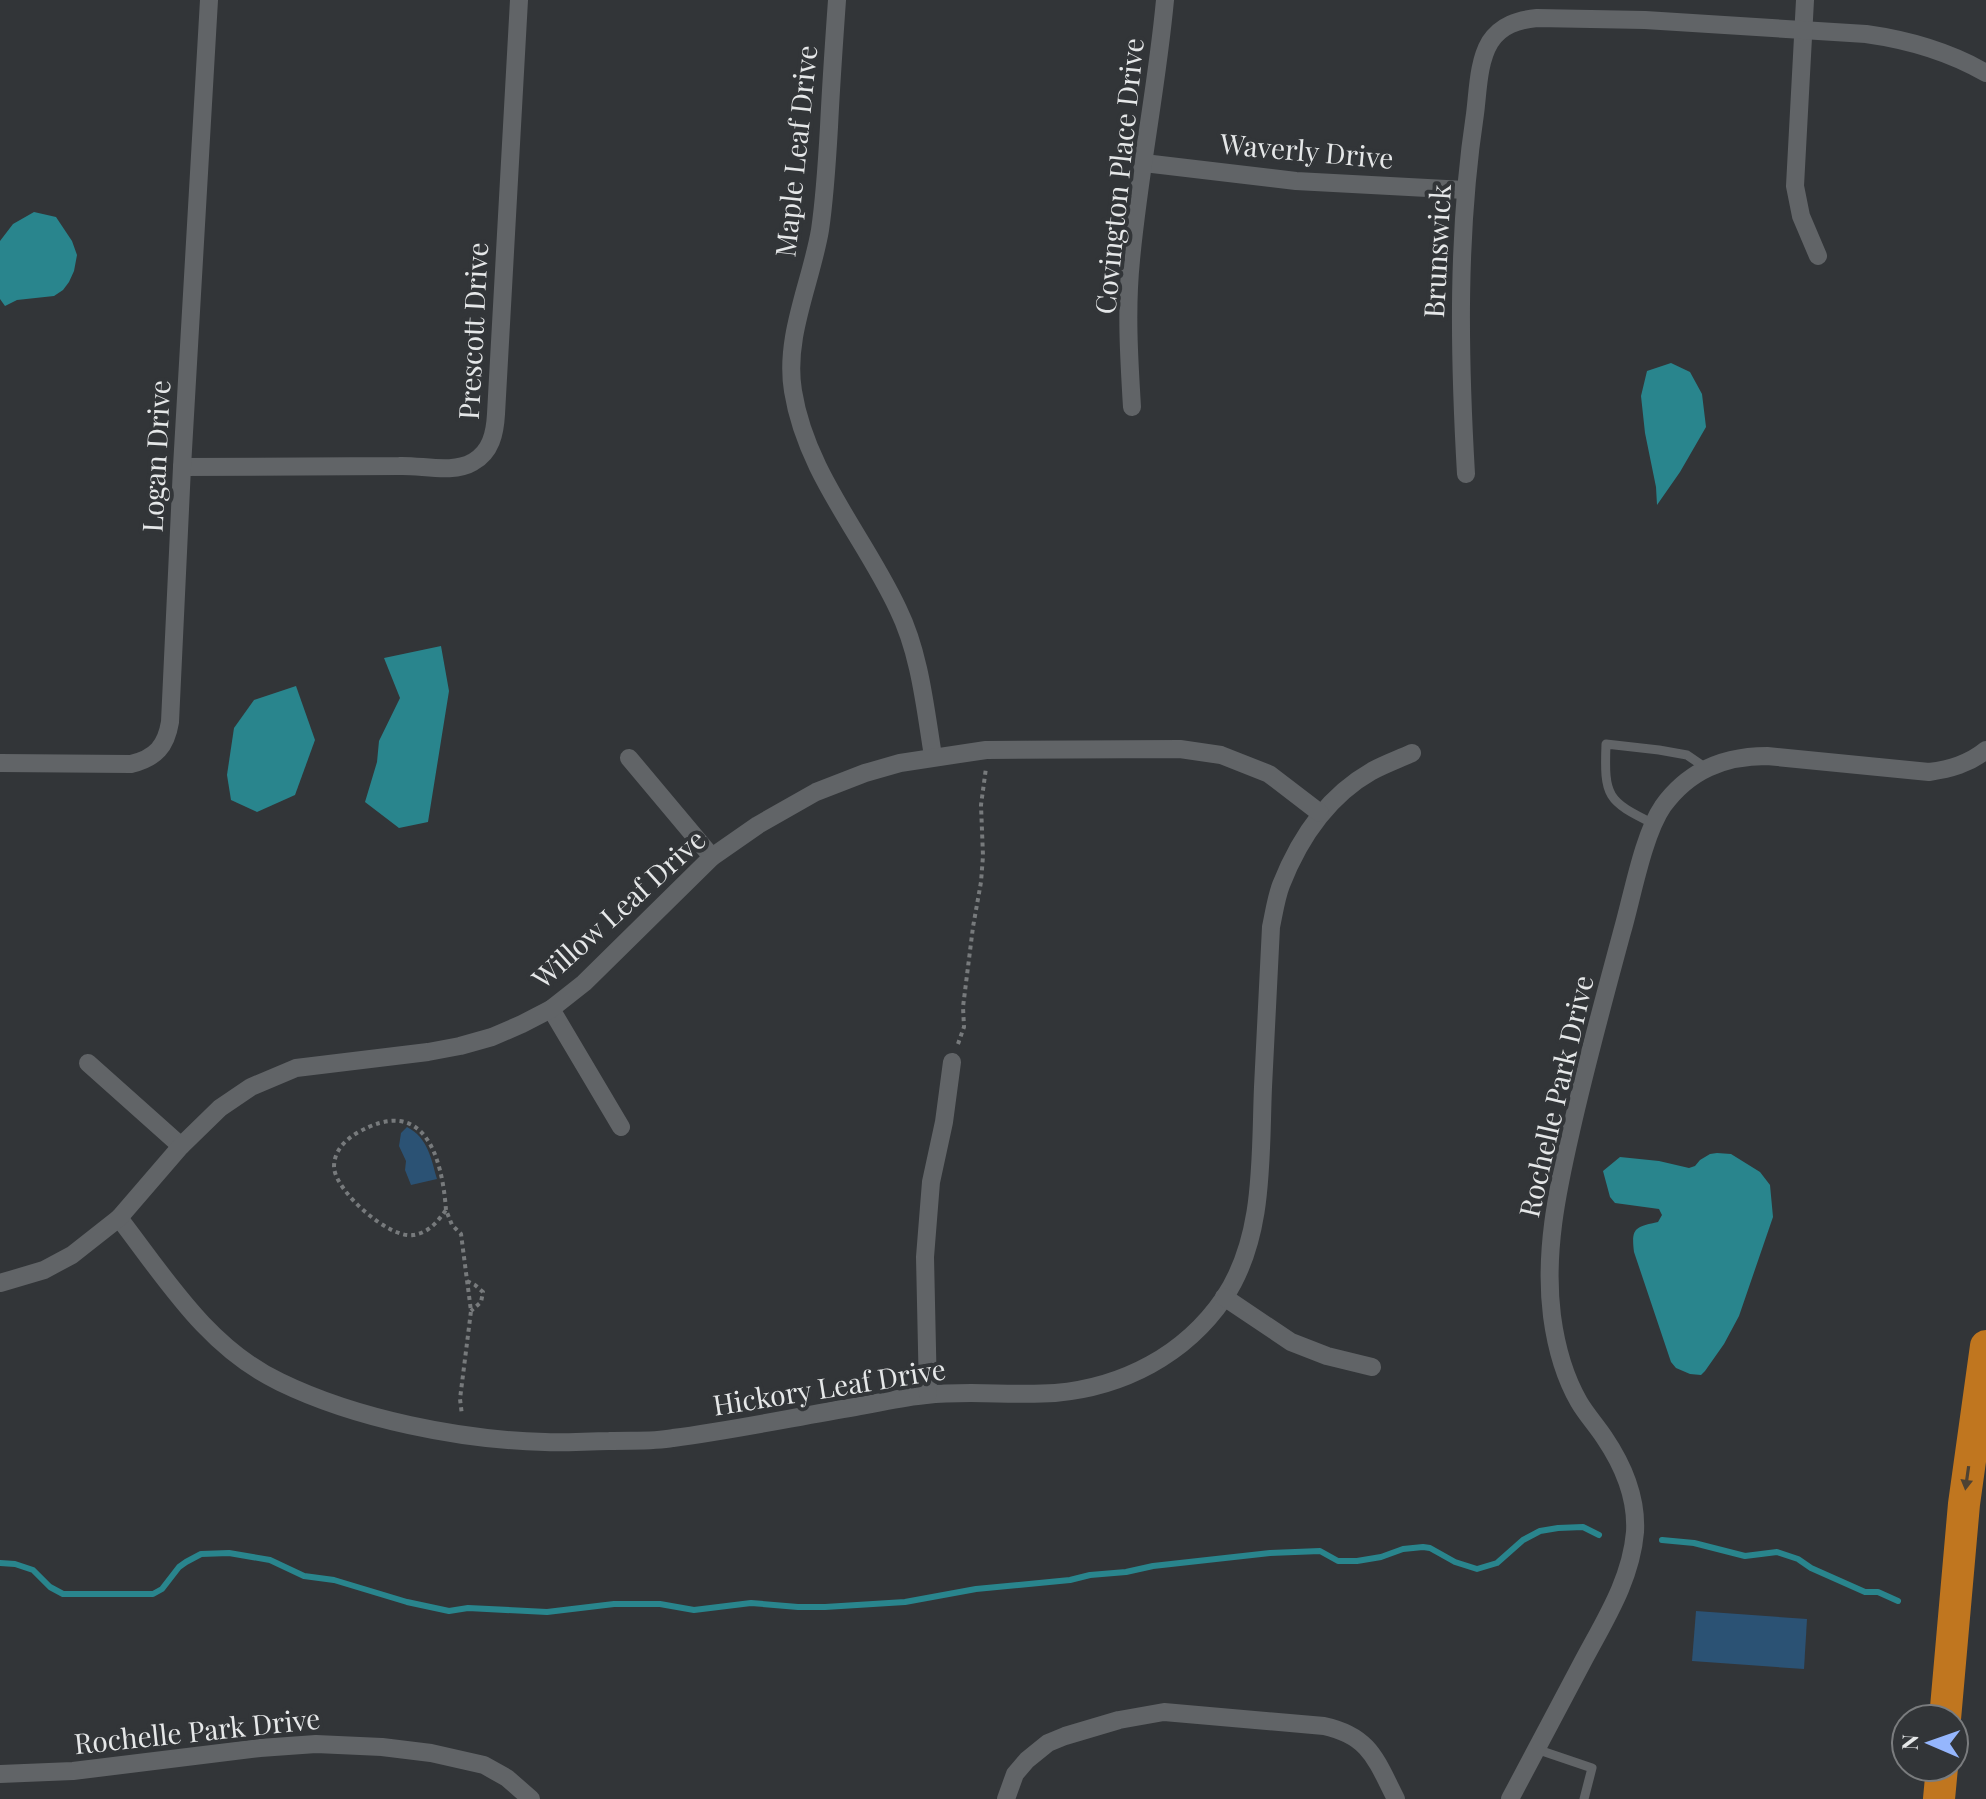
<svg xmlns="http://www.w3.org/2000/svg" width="1986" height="1799" font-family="'Playfair Display',serif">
  <rect width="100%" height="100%" fill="#323538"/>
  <g fill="#2b5274">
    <path d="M 407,1127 C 428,1138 431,1158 437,1179 L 411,1185 L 405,1170 L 406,1161 L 399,1146 L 401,1133 Z"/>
    <path d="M 1696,1611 L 1807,1619 L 1804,1669 L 1692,1661 Z"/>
  </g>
  <g fill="#29858d">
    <path d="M 34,212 L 56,217 L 72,241 L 77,255 L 74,271 L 69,282 L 63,290 L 54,296 L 17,300 L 5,306 L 0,299 L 0,241 L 13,224 Z"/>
    <path d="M 1671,363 L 1690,372 L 1702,394 L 1706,427 L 1680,472 L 1657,505 L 1656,487 L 1645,433 L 1641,396 L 1647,371 Z"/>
    <path d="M 441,646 L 449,691 L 428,822 L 399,828 L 365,802 L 377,762 L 379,741 L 400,698 L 384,658 Z"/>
    <path d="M 296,686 L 315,740 L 295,795 L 257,812 L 231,800 L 227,775 L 234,728 L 254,700 Z"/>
    <path d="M 1717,1153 L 1731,1154 L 1760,1172 L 1770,1185 L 1773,1217 L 1739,1316 L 1724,1344 L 1705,1371 L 1701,1375 L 1690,1374 L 1676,1368 L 1671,1362 L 1634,1252 C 1631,1228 1635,1227 1658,1222 L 1662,1215 L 1659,1209 L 1615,1203 L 1610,1197 L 1603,1171 L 1620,1157 L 1659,1161 L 1689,1168 L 1695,1166 L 1700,1160 L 1710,1154 Z"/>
  </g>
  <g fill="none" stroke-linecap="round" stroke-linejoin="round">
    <g stroke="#29858d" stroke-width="6">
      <path d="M 1662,1540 L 1694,1543 L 1745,1556 L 1777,1552 L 1798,1559 L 1811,1568 L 1865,1592 L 1878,1592 L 1898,1601"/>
      <path d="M 0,1563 L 15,1564 L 33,1570 L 50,1587 L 63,1594 L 153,1594 L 162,1589 L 179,1567 L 186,1562 L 201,1554 L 229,1553 L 270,1560 L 304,1576 L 334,1580 L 407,1602 L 449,1611 L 468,1608 L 547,1612 L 614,1604 L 660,1604 L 694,1610 L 751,1603 L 798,1607 L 825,1607 L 905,1602 L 976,1589 L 1070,1580 L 1090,1575 L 1126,1572 L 1153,1566 L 1270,1553 L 1320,1551 L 1338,1561 L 1357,1561 L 1381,1557 L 1403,1549 L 1423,1547 L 1430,1548 L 1455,1562 L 1477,1569 L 1497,1563 L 1523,1540 L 1540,1531 L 1558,1528 L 1583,1527 L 1599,1535"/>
    </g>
    <g stroke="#777a7c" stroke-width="4" stroke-dasharray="4 4" stroke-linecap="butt">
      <path d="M 958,1044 L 964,1027 L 963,1007 L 973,927 L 981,882 L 983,856 L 981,805 L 986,768"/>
      <path d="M 446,1210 C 442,1156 424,1094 357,1133 C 345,1140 334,1151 334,1167 C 335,1191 389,1239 413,1235 C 429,1233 438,1221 446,1210 L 452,1225 L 461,1234 L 471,1311 L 460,1399 L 462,1415"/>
      <path d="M 467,1281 L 475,1285 L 483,1292 L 481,1302 L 471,1311"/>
    </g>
    <g stroke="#616467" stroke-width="9">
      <path d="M 1654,824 C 1607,801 1604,797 1606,744 L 1659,750 L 1687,755 L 1706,768"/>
      <path d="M 1536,1749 L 1592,1768 L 1584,1799"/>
    </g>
    <g stroke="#616467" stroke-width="18">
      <path d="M 837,0 C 834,42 831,85 829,127 C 827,162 825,196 820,230 C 811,283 784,337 793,391 C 806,473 864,536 898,609 C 920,654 925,707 933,756"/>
      <path d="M 1805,0 L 1795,186 L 1801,216 L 1818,256"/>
      <path d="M 1144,163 L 1296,181 L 1465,190"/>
      <path d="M 1132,407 C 1129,358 1126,309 1131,260 C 1139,173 1157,87 1165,0"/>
      <path d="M 182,467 C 255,467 327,466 399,466 C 422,465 453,474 473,462 C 491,452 495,433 496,414 L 519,0"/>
      <path d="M 1466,474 C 1459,353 1457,233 1475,114 C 1478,91 1478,62 1490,42 C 1501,25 1518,20 1537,18 L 1645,20 L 1866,34 C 1909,40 1948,51 1986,73"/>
      <path d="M 629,758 L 712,857"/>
      <path d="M 0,763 L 131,764 C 156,758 166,746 170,722 L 182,467 L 209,0"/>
      <path d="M 551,1009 L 621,1127"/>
      <path d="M 88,1063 L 181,1146"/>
      <path d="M 119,1218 C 166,1279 208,1348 280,1382 C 356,1419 461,1440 545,1442 C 566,1443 588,1441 609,1441 C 630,1440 652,1442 673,1438 C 734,1430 795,1417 855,1407 C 879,1403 903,1397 926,1395 C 969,1390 1012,1396 1055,1393 C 1123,1387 1185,1355 1224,1298 C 1265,1237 1260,1157 1263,1087 C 1266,1034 1268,980 1271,927 C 1274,913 1276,898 1281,885 C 1299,839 1328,796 1372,771 C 1385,764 1399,759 1412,753"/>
      <path d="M 0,1283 L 44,1270 L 72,1255 L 119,1218 L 181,1146 L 220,1108 L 251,1087 L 296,1068 L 428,1052 L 460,1046 L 492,1037 L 522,1024 L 551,1009 L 584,983 L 712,857 L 758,825 L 816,792 L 865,773 L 900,763 L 986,750 L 1180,749 L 1221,755 L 1269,774 L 1320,813"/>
      <path d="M 1224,1297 L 1291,1342 L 1327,1356 L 1372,1367"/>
      <path d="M 928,1394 L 925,1257 L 931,1182 L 944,1122 L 952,1062"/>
      <path d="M 0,1774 L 73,1771 L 260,1748 L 316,1744 L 382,1747 L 431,1753 L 484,1765 L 507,1778 L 531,1799"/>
      <path d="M 1006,1799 L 1015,1774 L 1027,1760 L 1048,1743 L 1065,1736 L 1119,1720 L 1164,1712 L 1324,1726 C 1370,1736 1376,1760 1396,1799"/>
      <path d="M 1510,1799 C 1534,1754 1557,1710 1581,1665 C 1603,1623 1631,1581 1635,1532 C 1637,1497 1623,1465 1604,1437 C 1596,1425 1586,1414 1579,1402 C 1564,1376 1556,1346 1552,1316 C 1544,1253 1557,1192 1571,1131 C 1586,1064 1604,999 1622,932 C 1632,898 1643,835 1663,806 C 1689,770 1724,756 1767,756 L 1929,772 C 1950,769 1969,764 1986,750"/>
    </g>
    <g stroke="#c0761f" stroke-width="32">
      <path d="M 1945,1719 L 1964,1504 L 1986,1346"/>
      <path d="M 1939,1799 L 1942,1767"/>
    </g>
  </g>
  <defs><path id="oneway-solid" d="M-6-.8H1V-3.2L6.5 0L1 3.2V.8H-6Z" transform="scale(2)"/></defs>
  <use fill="#4e4233" href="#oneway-solid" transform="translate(1967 1478) rotate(98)"/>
  <g text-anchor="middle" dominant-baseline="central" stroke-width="8" stroke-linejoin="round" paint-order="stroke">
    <g font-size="28" fill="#e5e7e8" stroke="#323538">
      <text transform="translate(1307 150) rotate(5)">Waverly Drive</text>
      <text transform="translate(795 151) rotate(-84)">Maple Leaf Drive</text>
      <text transform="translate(1118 176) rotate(-84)">Covington Place Drive</text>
      <text transform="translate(1436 251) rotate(-87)">Brunswick</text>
      <text transform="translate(472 331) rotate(-87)">Prescott Drive</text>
      <text transform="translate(155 456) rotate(-87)">Logan Drive</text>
      <text transform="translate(618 908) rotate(-42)">Willow Leaf Drive</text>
      <text transform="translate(1555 1096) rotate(-77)">Rochelle Park Drive</text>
      <text transform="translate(829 1386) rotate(-9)">Hickory Leaf Drive</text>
      <text transform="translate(197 1730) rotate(-6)">Rochelle Park Drive</text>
    </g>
  </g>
  <g transform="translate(1930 1743) rotate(272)"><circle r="38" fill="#323538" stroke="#7a7c7e" stroke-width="2"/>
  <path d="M0-6L14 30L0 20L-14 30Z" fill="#95b6fd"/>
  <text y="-12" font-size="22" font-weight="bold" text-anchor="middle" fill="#e5e7e8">N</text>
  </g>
</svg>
